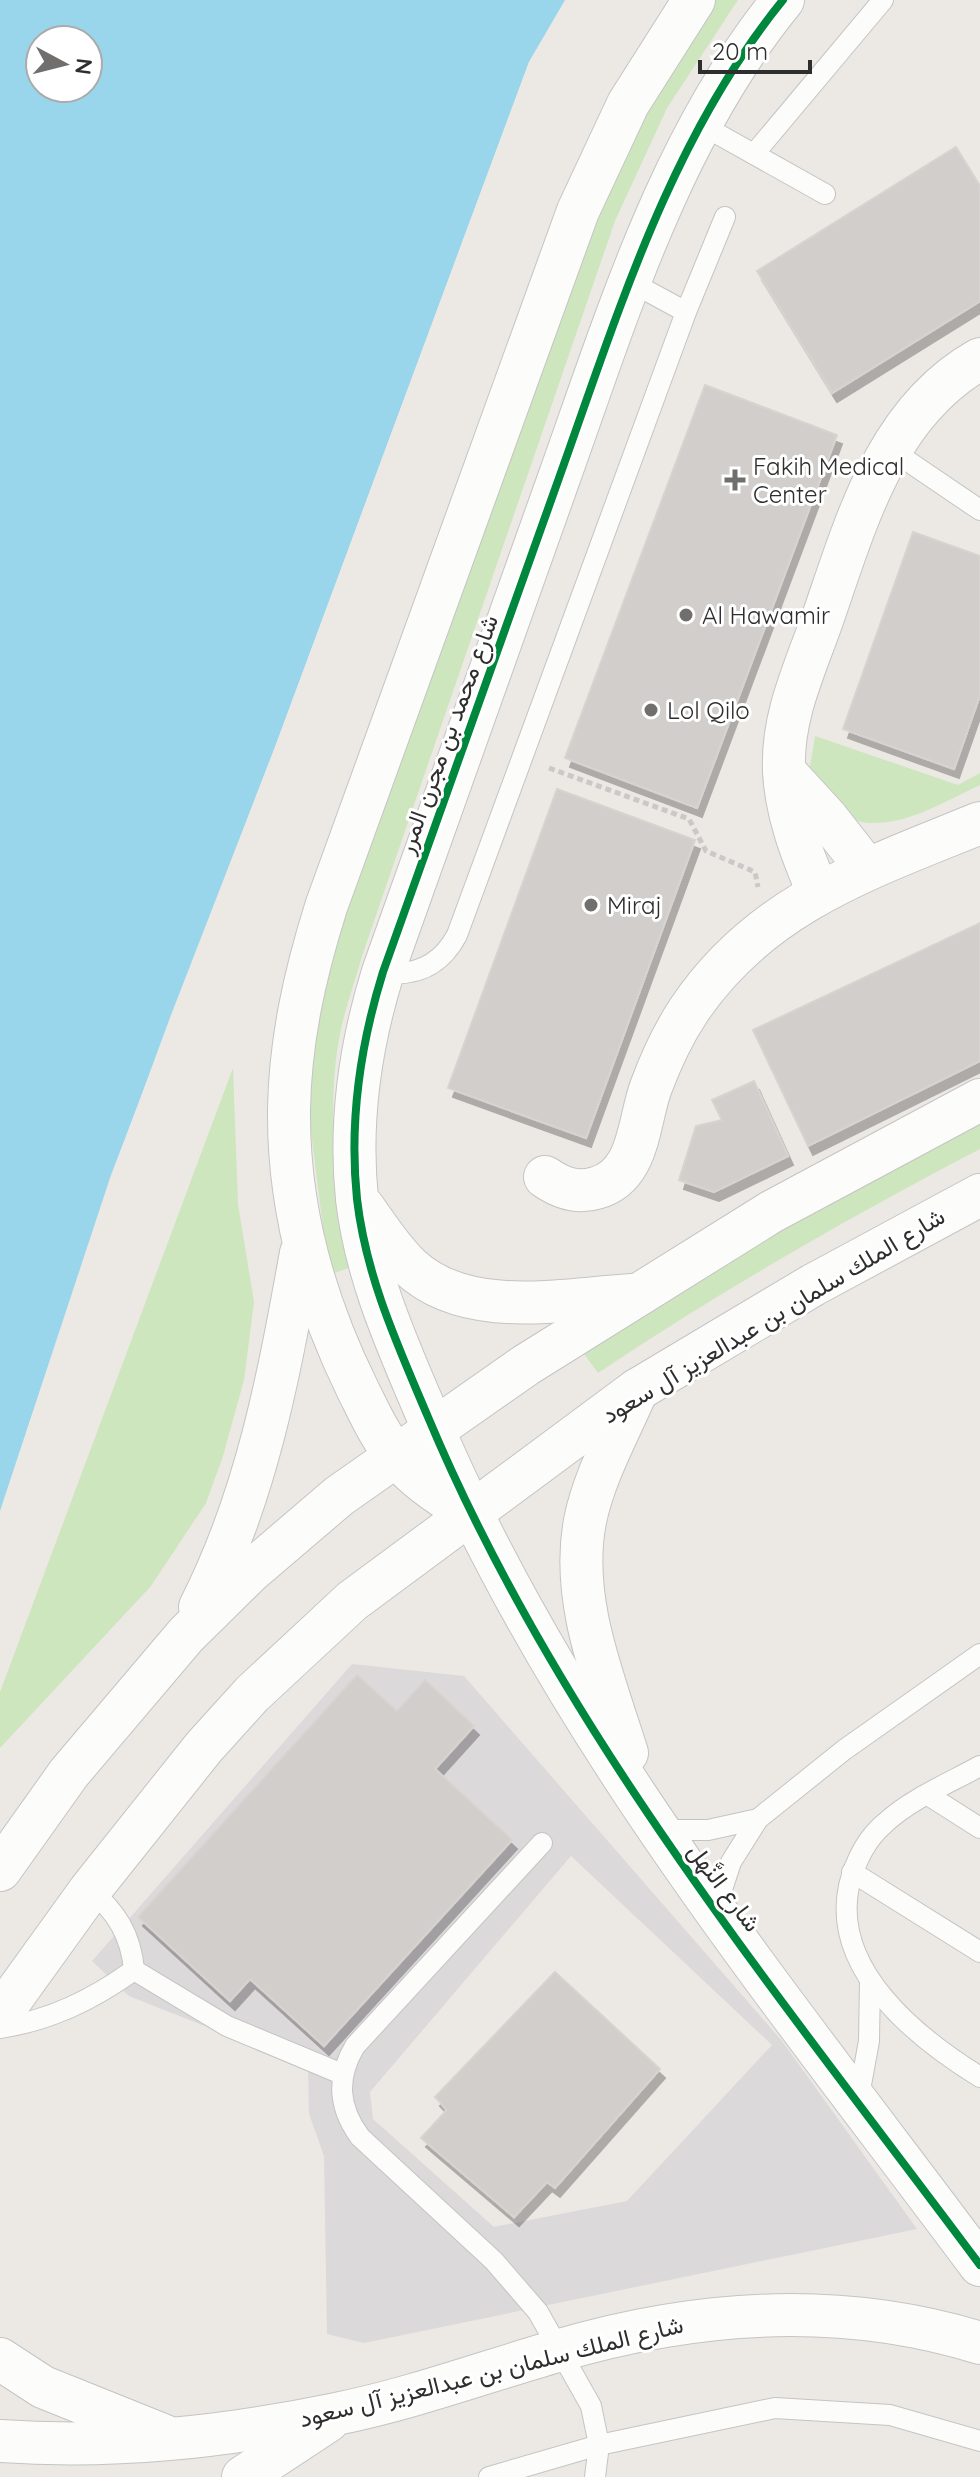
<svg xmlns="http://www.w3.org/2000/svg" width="980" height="2477" font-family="Quicksand,Vazirmatn,sans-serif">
  <defs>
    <filter id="shadow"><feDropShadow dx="5" dy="9" stdDeviation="0" flood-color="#0004"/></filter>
  </defs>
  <rect width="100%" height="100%" fill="#ece8e4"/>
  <path fill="#dcd9db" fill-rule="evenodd" d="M 352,1664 L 464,1676 L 782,2041 L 917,2229 L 364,2343 L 327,2334 L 324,2156 L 309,2114 L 308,2067 L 129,1996 L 92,1961 ZM 571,1856 L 772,2045 L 627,2201 L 494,2227 L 373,2119 L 370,2092 Z"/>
  <g fill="#cee6be">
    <path d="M 699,0 L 738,0 L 667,108 L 615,221 L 362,956 C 355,982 345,1008 340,1034 C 325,1111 338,1190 351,1267 L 329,1275 L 308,1108 L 313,1031 L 332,947 L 585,212 Z"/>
    <path d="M 815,736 L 958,785 L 980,773 L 980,785 C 939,804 883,841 838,813 C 827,806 817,789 808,779 Z"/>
    <path d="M 233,1068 L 238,1204 L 254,1302 L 244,1380 L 223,1456 L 206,1503 L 151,1586 L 0,1748 L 0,1692 Z"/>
    <path d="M 980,1119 L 980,1149 C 848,1218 722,1290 598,1373 L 579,1347 L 712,1264 Z"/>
  </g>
  <path fill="#99d6ec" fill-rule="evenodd" d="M 0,0 L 565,0 L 529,62 L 275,747 L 111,1175 L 0,1511 ZM 40,40 L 88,40 L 88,88 L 40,88 Z"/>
  <path fill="#ece8e4" d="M 566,0 L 569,2 L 533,64 L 279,748 L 175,1016 L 115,1176 L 0,1515 L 112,1175 L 171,1015 L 275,747 L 529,62 Z"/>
  <g fill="#d1cecb" stroke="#d7d4d0" stroke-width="2" filter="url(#shadow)">
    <path d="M 956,147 L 980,186 L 980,301 L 832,393 L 757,271 Z"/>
    <path d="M 705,385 L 837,435 L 697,808 L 565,758 Z"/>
    <path d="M 913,532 L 980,556 L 980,695 L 954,769 L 843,729 Z"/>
    <path d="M 557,789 L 695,840 L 586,1138 L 448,1088 Z"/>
    <path d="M 980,923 L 980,1061 L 808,1146 L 753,1030 Z"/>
    <path d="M 754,1081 L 788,1156 L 714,1192 L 679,1180 L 696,1126 L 722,1120 L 712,1100 Z"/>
    <path d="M 357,1675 L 397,1711 L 425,1680 L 474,1726 L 435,1769 L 512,1840 L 324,2046 L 250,1979 L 230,2001 L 138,1917 Z"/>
    <path d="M 555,1972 L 660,2069 L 555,2188 L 547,2182 L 514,2217 L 421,2138 L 447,2110 L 435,2097 Z"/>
  </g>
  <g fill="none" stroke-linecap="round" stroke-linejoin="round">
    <defs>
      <g id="lane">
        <path d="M 700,124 L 825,194"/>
        <path d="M 754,154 L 883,0"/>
        <path d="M 629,281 L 686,312"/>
        <path d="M 890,449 L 980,510"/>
        <path d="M 383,972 C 416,977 441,965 457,935 L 686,312 L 725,217"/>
        <path d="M 980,1766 C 949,1783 911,1799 885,1823 C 866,1839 855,1862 849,1886 C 831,1970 917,2038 980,2077"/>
        <path d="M 928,1795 L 980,1828"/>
        <path d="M 659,1830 L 708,1830 L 758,1819"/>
        <path d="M 542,1843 L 355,2046 C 336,2078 338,2107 360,2137 L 494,2261 L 538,2312 L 591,2406 L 599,2445 L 595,2477"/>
        <path d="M 852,1872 L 980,1952"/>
        <path d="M 90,1890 C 116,1911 131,1935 134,1970"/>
        <path d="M 716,1908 L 731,1862 L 758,1819 L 844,1750 L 980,1654"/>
        <path d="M 134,1970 L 227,2026 L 342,2074"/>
        <path d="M 0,2028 C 51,2020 92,2000 134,1970"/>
        <path d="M 858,2101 L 869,2041 L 870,1980"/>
        <path d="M 489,2477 L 599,2445 L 775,2408 L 890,2415 L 980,2441"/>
      </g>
      <g id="street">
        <path d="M 783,0 C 671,137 618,313 559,478 C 500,643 442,808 383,972 C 360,1046 349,1122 357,1199 C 366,1277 398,1346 428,1417 C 559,1730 779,1995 980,2265"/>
        <path d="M 784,771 L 827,818 L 867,869"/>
        <path d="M 818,892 C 802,854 785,811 784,769 C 782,717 804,671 821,623 C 855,526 884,413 980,359"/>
        <path d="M 545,1177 C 561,1188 577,1194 596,1188 C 640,1176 638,1122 651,1087 C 661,1060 673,1034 689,1010 C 760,904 867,869 980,823"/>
        <path d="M 364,1208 C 378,1228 392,1250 410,1267 C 467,1320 563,1299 632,1295"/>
        <path d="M 470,1512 C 443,1498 418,1481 398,1458 C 380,1437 370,1414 358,1390 C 315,1303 288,1208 289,1110 C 290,1040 305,974 326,907 L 578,211 L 628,104 L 694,0"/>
        <path d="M 200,1607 C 257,1495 279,1375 301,1253"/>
        <path d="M 627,1753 C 604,1679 570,1600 585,1521 C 594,1476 619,1432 637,1390"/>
        <path d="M 0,1870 L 69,1773 L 186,1635 L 250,1572 L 339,1496 L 526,1365 L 771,1212 L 980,1100"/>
        <path d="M 0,2015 L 90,1890 L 204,1747 L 252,1694 L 352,1601 L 637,1390 L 813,1285 L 980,1195"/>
        <path d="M 0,2359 L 43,2387 L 165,2436"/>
        <path d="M 0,2441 C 114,2449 224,2437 336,2414 C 411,2399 484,2372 557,2351 C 696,2310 840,2300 980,2343"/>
        <path d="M 243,2477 L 328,2421"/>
      </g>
    </defs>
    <use href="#lane" stroke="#c5c4c5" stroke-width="22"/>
    <use href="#street" stroke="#c5c4c5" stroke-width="44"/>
    <path stroke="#c9c9c8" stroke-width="5" stroke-dasharray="6 4" stroke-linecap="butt" d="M 549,768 L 689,819 L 706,851 L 755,872 L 758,887"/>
    <use href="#lane" stroke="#fcfcfb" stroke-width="20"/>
    <use href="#street" stroke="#fcfcfb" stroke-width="42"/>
    <defs>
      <path id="cycleway" d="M 783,0 C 671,137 618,313 559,478 C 500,643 442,808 383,972 C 360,1046 349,1122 357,1199 C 366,1277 398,1346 428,1417 C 559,1730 779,1995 980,2265"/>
    </defs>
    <use href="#cycleway" stroke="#fff" stroke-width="13"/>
    <use href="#cycleway" stroke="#00873e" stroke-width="8"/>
  </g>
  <g fill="#706f6e" stroke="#fff" stroke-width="3">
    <path d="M731 468h8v8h8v8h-8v8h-8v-8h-8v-8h8z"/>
    <circle cx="686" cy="615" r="8"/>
    <circle cx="651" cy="710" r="8"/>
    <circle cx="591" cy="905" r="8"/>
  </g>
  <g text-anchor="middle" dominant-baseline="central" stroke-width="6" stroke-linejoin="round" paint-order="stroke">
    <g font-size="24" fill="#2e2e2e" stroke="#fff" text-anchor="start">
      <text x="753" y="466">Fakih Medical<tspan x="753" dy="28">Center</tspan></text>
      <text x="702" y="615">Al Hawamir</text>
      <text x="667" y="710">Lol Qilo</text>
      <text x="607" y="905">Miraj</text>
    </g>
    <g font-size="24" fill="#2e2e2e" stroke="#fff">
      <text transform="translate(447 734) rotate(-70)">شارع محمد بن مجرن المرر</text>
      <text transform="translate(773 1315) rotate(-31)">شارع الملك سلمان بن عبدالعزيز آل سعود</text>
      <text transform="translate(725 1887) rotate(53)">شارع النَّهل</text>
      <text transform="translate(491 2371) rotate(-14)">شارع الملك سلمان بن عبدالعزيز آل سعود</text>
    </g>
  </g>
  <g transform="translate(64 64) rotate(97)"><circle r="38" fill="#ffffff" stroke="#ababab" stroke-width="2"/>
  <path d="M0-6L14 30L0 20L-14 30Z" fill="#706f6e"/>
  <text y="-12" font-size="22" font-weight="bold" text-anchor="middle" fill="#2e2e2e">N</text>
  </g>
  <path d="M700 60v12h110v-12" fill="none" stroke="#2e2e2e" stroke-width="4"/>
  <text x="712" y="60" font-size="24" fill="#2e2e2e" stroke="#ffffff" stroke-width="6" paint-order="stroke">20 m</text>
</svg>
